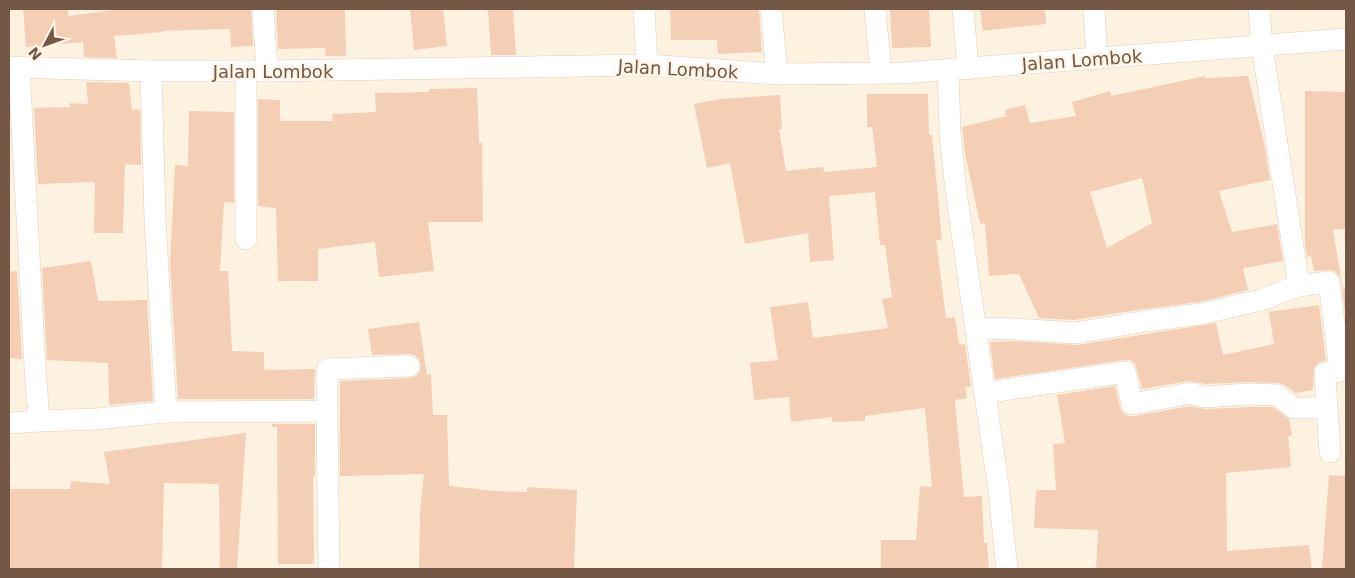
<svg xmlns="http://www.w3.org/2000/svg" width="1355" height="578" font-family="'DejaVu Sans',sans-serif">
  <rect width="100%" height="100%" fill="#fdf2e0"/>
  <g fill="#f4cfb6" fill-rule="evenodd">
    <path d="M 23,9 L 68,9 L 68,16 L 122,9 L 251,9 L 253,46 L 231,47 L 230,29 L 162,31 L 162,32 L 114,36 L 117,58 L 84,57 L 83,42 L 26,47 Z"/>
    <path d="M 276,9 L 345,9 L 346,56 L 326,56 L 325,48 L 278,49 Z"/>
    <path d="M 410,9 L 443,9 L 447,46 L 414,50 Z"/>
    <path d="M 488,9 L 513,9 L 516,55 L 491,55 Z"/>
    <path d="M 670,9 L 759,9 L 762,52 L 718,54 L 717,40 L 671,40 Z"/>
    <path d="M 890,9 L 929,9 L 931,47 L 892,48 Z"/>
    <path d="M 980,9 L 1045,9 L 1046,24 L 983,31 Z"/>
    <path d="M 1205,76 L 1205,78 L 1248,76 L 1265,147 L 1270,180 L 1219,191 L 1232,232 L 1277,224 L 1283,261 L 1243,268 L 1248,290 L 1199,302 L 1144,309 L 1074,320 L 1039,318 L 1019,274 L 989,276 L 985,223 L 980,224 L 965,153 L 962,127 L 1006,116 L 1005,110 L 1025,105 L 1030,123 L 1076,116 L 1072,102 L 1110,91 L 1111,96 ZM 1142,178 L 1152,223 L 1107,248 L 1090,192 Z"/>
    <path d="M 86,82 L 129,83 L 132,110 L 140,109 L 141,165 L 125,164 L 123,233 L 94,233 L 95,182 L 38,184 L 34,108 L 70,107 L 70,103 L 88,104 Z"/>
    <path d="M 477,88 L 479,143 L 482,143 L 483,222 L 428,222 L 434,271 L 379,277 L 375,242 L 318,249 L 318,281 L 278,281 L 276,208 L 258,206 L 258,99 L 280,100 L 280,121 L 333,121 L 332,114 L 376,112 L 375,93 L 429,92 L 429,89 Z"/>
    <path d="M 1305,91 L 1346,92 L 1346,229 L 1333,230 L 1343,289 L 1346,288 L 1346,320 L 1341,280 L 1339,275 L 1333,270 L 1314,271 L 1311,256 L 1307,257 L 1305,244 Z"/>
    <path d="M 867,94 L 928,94 L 929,135 L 932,135 L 942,240 L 936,240 L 946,318 L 955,317 L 959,345 L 965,344 L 971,387 L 965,387 L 967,398 L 955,400 L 964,497 L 982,496 L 984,543 L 987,543 L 989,569 L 881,569 L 881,540 L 916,540 L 920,486 L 932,487 L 925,408 L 865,416 L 865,421 L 832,422 L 832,417 L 791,422 L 789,397 L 754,400 L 750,363 L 778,360 L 770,307 L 808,302 L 813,338 L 888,328 L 882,299 L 892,297 L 885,245 L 880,245 L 875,192 L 829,196 L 834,260 L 810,262 L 808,233 L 745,244 L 730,163 L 707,168 L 694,104 L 720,99 L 780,95 L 782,129 L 779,129 L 786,171 L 823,167 L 824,172 L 877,167 L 872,127 L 867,127 Z"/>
    <path d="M 189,111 L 234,112 L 234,203 L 224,202 L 220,271 L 228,271 L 232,351 L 264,352 L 264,370 L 315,369 L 314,399 L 178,399 L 170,264 L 175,165 L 188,166 Z"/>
    <path d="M 91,261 L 98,301 L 147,300 L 153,401 L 109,405 L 108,363 L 47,360 L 42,268 Z"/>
    <path d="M 17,271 L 22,359 L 9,358 L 9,272 Z"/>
    <path d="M 1319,305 L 1326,360 L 1318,363 L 1314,368 L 1313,390 L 1295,393 L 1285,385 L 1277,383 L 1248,382 L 1205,384 L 1189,381 L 1142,389 L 1135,364 L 1130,360 L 1124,360 L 995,379 L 990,342 L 1015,341 L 1077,345 L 1216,323 L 1223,355 L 1274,344 L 1269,312 Z"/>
    <path d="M 419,322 L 427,375 L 431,374 L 433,415 L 447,415 L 449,486 L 495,491 L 527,492 L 527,487 L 577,490 L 574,569 L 419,569 L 420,513 L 424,474 L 340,476 L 340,381 L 409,378 L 416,376 L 420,371 L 421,365 L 419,359 L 414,355 L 409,354 L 372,355 L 368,329 Z"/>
    <path d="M 1115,386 L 1120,407 L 1123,413 L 1128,416 L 1134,416 L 1190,406 L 1205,409 L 1249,407 L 1273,407 L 1289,419 L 1292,435 L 1288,436 L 1291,467 L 1226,473 L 1227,551 L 1309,545 L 1312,569 L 1096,569 L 1098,530 L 1034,528 L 1036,490 L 1056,490 L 1053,444 L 1065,443 L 1057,395 Z"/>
    <path d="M 272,424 L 315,424 L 315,476 L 313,476 L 314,564 L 278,564 L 277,427 L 272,427 Z"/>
    <path d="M 246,433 L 237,569 L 220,569 L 219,484 L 164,483 L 162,569 L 9,569 L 9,489 L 70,489 L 71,481 L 110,484 L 104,452 Z"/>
    <path d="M 1329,475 L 1346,476 L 1346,569 L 1322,569 Z"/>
  </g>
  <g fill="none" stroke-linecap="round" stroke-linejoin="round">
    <defs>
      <g id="street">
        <path d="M 263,9 L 267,71"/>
        <path d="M 644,9 L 647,65"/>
        <path d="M 771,9 L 777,74"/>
        <path d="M 875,9 L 881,73"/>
        <path d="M 963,9 L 968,69"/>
        <path d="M 1094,9 L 1097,59"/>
        <path d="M 9,67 L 151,71 L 267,71 L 647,65 L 777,74 L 903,73 L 1346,39"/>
        <path d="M 19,67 L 35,367 L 39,421 L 97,419 L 166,412 L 327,411 L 327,369 L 409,366"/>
        <path d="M 948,70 L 950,133 L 956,191 L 999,492 L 1007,569"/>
        <path d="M 151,71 L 155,219 L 166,412"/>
        <path d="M 246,239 L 246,71"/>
        <path d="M 1299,286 L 1329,282 L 1340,371 L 1325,373 L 1327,408"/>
        <path d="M 976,328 L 1016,329 L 1075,333 L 1146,321 L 1201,314 L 1265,299 L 1288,289 L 1299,286 L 1262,46 L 1259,9"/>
        <path d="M 984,393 L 1125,372 L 1132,404 L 1191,393 L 1204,397 L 1249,394 L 1277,395 L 1294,408 L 1327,408 L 1330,452"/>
        <path d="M 327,411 L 329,569"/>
        <path d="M 9,423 L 39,421"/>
      </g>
    </defs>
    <use href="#street" stroke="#e2cebc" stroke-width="22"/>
    <use href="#street" stroke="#fff" stroke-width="21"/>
  </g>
  <g text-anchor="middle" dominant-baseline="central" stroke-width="4.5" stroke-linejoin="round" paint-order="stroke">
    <g font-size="18" fill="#755746" stroke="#fff6e7">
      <text transform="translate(1082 60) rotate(-4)">Jalan Lombok</text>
      <text transform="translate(678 69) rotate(3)">Jalan Lombok</text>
      <text x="273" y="71">Jalan Lombok</text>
    </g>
  </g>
  <rect width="1355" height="578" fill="none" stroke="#755746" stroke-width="20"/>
  <g transform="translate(45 45) rotate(229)" stroke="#fff6e7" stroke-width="4" paint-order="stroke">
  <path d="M0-4L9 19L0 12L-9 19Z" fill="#755746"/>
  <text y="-8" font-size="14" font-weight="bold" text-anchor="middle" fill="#755746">N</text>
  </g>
</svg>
